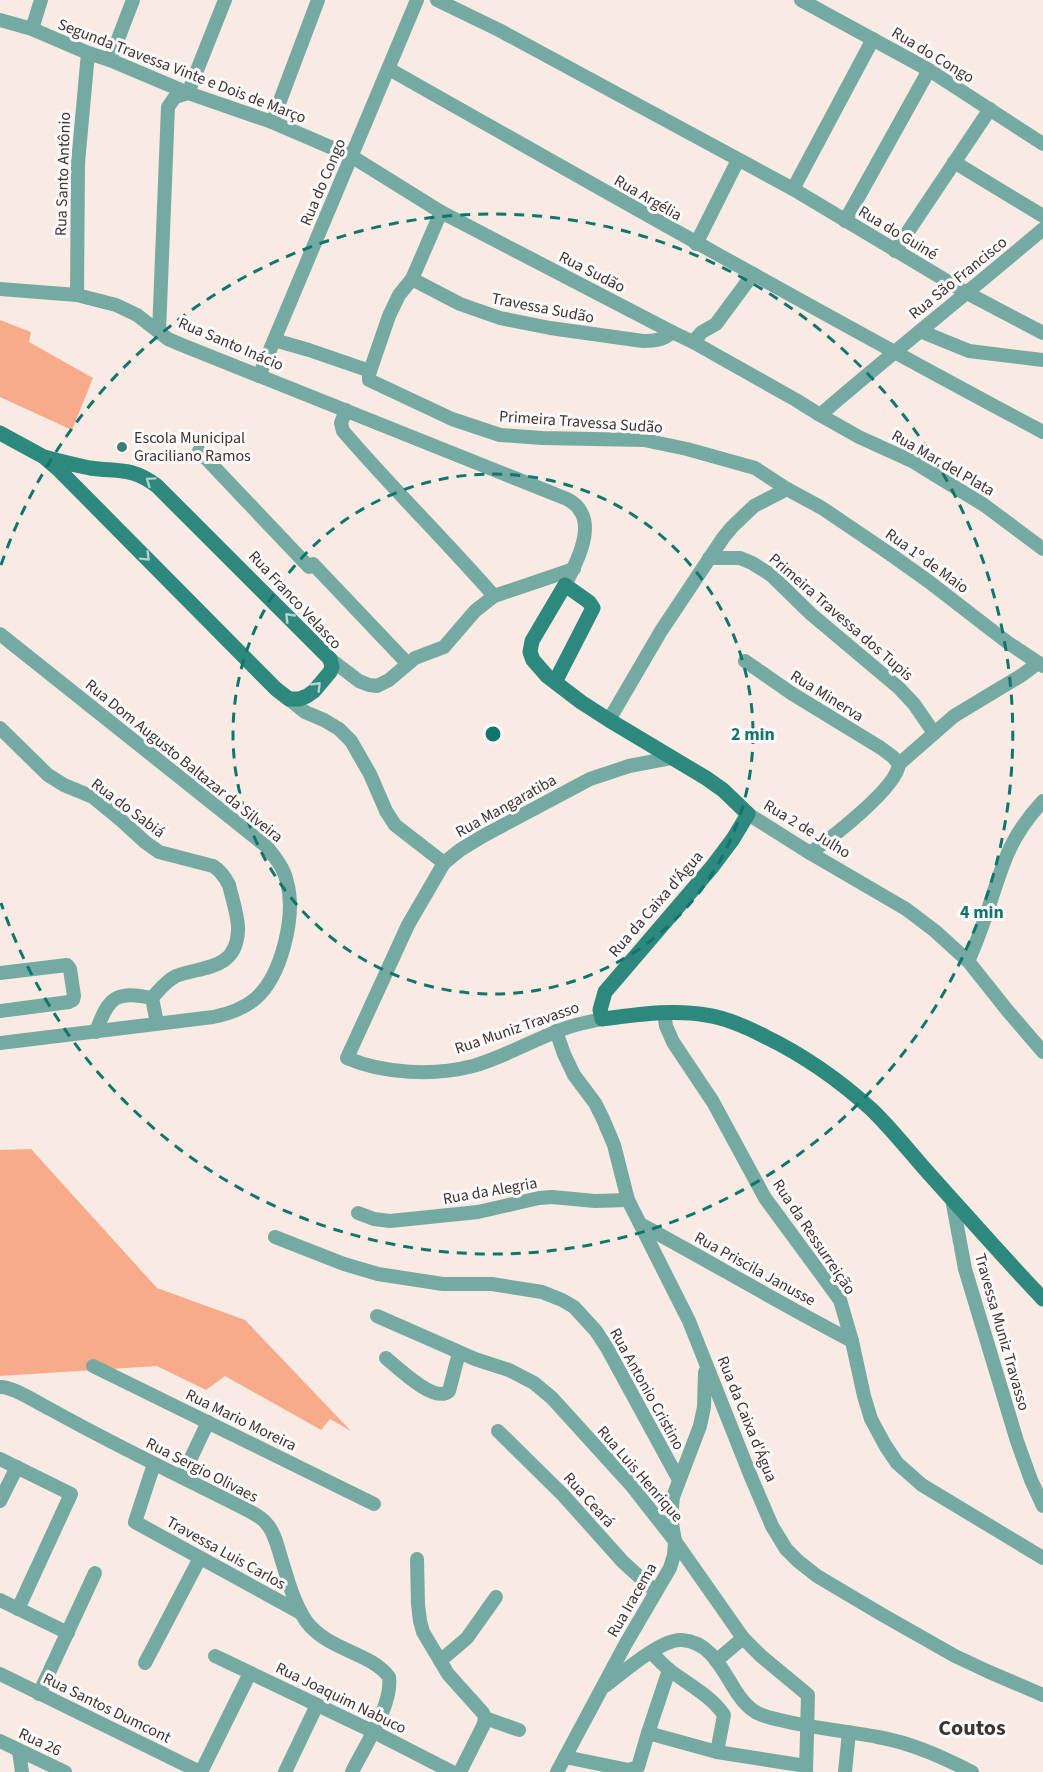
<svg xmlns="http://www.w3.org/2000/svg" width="1043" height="1772" font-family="'Source Sans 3',sans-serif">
  <rect width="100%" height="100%" fill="#f9eae4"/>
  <g fill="#f7ab8b">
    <path d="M 0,320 L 31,332 L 29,342 L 93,378 L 72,430 L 0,397 Z"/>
    <path d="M 31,1149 L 157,1288 L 245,1320 L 351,1431 L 330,1419 L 321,1430 L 225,1376 L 206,1390 L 157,1366 L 0,1376 L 0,1150 Z"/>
  </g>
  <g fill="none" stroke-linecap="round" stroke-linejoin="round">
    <g stroke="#75aaa2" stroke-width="14">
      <path d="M 437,0 L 499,30 L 793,189 L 967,293 L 1043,333"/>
      <path d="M 801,0 L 929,70 L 1043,144"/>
      <path d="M 0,20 L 32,29 L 88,53 L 110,60 L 188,93 L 272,122 L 351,156 L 441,212 L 672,332 L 693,342 L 796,400 L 820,415 L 859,437 L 914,462 L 935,475 L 984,505 L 1043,549"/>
      <path d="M 32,29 L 41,0"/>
      <path d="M 110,60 L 133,0"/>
      <path d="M 389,69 C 606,192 823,315 1043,432"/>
      <path d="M 272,122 L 318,0"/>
      <path d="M 954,162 L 1043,216"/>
      <path d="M 793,189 L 873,39"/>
      <path d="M 441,212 L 412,279 L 399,295 L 389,316 L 369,374 L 369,380 L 452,419 L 500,435 L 542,438 L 644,440 L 687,449 L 755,468 L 787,489 L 822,508 L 890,554 L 928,581 L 1007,642 L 1043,666"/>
      <path d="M 845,221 L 929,70"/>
      <path d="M 696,244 L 738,160"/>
      <path d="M 895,251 L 990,109"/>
      <path d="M 412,279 L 460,304 L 500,318 L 550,328 L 643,341 C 654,341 664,340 672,332"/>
      <path d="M 0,289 L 77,295 L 116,305 L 137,315 L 168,339 L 182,345 L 567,499 C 573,502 578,506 581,512 C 593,532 575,566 565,585"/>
      <path d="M 77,295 L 78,163 L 88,53"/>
      <path d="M 920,331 L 969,351 L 1043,360"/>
      <path d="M 159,332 L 168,107 L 175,97 L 188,93 L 225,0"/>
      <path d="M 274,340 L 309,350 L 370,371"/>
      <path d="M 693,342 L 702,332 L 716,324 L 753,274"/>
      <path d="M 259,376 L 417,0"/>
      <path d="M 346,410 L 341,423 L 343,431 C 392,488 445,540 494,596"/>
      <path d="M 820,415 C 893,352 969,292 1043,229"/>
      <path d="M 199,451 L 309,567"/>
      <path d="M 709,558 L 740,558 L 752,563 L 771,575 L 811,614 L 899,688 L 914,704 L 934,733"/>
      <path d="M 313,564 L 407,663"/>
      <path d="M 0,634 L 266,846 C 275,857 284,868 287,882 C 296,915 282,976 255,999 C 243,1009 228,1014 213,1017 L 0,1043"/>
      <path d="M 330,659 L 359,681 L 369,685 L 377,686 L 389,680 L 415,658 L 444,647 L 475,611 L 494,596 L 574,569"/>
      <path d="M 745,661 L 791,693 L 881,748 L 893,757 L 899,764 C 897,788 830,839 810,853"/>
      <path d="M 289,699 L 305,712 L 324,720 L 339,729 L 351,741 L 370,774 L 386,811 L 395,825 L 444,863"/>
      <path d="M 609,720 L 661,631 L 723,538 L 732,527 L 754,506 L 787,489"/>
      <path d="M 0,728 L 48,775 L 64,785 L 93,797 L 121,820 L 145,842 L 159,852 L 213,866 C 221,871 225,877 229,885 C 232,898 239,918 238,931 C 236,971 202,966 176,976 C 166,981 159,990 152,998 L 157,1023"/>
      <path d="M 899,764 L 954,716 L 1022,675 L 1038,663"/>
      <path d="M 748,814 L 810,853 L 906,909 L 935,931 L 968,961 L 1007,1010 L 1043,1052"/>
      <path d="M 968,961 C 984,928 992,893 1005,860 C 1013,839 1028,817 1043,801"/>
      <path d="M 0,973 L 67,965 L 70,969 L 74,996 L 73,1000 L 69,1002 L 0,1011"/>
      <path d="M 664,1013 L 666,1026 L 673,1042 L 713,1102 L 765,1198 L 840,1300 L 852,1341 L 864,1396 L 871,1419 L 885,1445 L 897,1463 L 922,1485 L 1043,1558"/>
      <path d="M 602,1019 C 587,1022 572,1025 558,1031 C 529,1042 502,1058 473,1066 C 434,1076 384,1074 347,1058 L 408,925 L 444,863 L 460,850 L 483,836 L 590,779 L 629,766 L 671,758"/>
      <path d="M 556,1031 L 564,1054 L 574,1075 L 595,1103 L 603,1119 L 614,1145 L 628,1200 L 689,1321 L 751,1477 L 772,1526 L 786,1549 L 798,1561 L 817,1576 L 881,1614 L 955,1656 L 987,1671 L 1043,1695"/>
      <path d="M 96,1032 C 108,998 115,990 152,998"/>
      <path d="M 952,1199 L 965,1269 L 1017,1441 L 1031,1480 L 1043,1506"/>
      <path d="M 358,1213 L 374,1219 L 390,1221 L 478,1212 L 539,1198 L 552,1197 L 595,1201 L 628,1200"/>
      <path d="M 642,1225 C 712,1263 781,1304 852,1341"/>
      <path d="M 275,1237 L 344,1264 L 378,1274 L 443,1284 L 492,1284 L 542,1292 L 562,1300 L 574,1307 L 596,1331 L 607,1348 L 679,1480"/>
      <path d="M 377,1316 L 475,1359 L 509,1370 L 534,1383 L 552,1398 L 631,1485 L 675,1541 L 743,1638 L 761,1656 L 808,1695 L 806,1772"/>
      <path d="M 386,1358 C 398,1368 435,1404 449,1391 L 459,1353"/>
      <path d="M 93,1366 L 374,1504"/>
      <path d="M 0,1387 C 12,1386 38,1403 50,1409 C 116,1446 184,1478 251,1512 C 256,1515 262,1518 266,1523 C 275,1532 278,1549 282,1561 C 288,1581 294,1603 306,1621 C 328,1651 371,1652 389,1677 C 393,1705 364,1747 352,1772"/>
      <path d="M 498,1431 L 563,1495 L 623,1562 L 655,1591"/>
      <path d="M 0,1459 L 71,1494 L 18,1609"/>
      <path d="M 154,1464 L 135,1522 L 301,1613"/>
      <path d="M 182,1477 L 208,1422"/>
      <path d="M 0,1501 L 17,1467"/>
      <path d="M 417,1559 L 418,1604 L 420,1621 L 423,1632 L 448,1674 L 483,1713 L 485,1718 L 484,1724 L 460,1772"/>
      <path d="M 0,1600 L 68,1633"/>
      <path d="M 651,1652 C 658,1659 664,1666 672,1672 C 690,1685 712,1697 724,1715 L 717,1752"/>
      <path d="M 215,1656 L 374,1732 L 452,1772"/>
      <path d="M 440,1661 L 467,1638 L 496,1597"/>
      <path d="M 716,1661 L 743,1638"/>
      <path d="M 145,1663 L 200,1558"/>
      <path d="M 0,1674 L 200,1772"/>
      <path d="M 605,1686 C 622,1673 662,1638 682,1640 C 722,1643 727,1693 754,1711 C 761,1716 771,1718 780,1720 C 812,1728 845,1731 878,1737 C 912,1743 942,1757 972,1772"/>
      <path d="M 39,1694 L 95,1573"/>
      <path d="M 485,1718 L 519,1730"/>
      <path d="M 648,1733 L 717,1752 L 806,1766"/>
      <path d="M 0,1741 L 65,1772"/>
      <path d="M 19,1751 L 22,1772"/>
      <path d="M 565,1757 L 629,1770 L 638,1767 L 648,1733 L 669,1670"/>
      <path d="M 201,1772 L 250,1673"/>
      <path d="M 285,1772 L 317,1705"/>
      <path d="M 557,1772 L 625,1645 L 670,1568 L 674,1555 L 675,1541 L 671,1518 L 673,1497 L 700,1426 L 704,1407 L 705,1372"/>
      <path d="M 845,1772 L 849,1732"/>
    </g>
    <g stroke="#2d887d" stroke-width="15">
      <path d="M 0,433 L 44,457 L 58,469 L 276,689 L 289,699 L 299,699 L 307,696 L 314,691 L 330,672 L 332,667 L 330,659 L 157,486 C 132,467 119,472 90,468 C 75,465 59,461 44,457"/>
      <path d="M 555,682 L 593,608 L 589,602 L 565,585 L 532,641 L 530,652 L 533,660 L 547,676 L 581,702 L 609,720 L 706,778 L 723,790 L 748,814 L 733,839 L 712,867 L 605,992 L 600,1010 L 602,1019 C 636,1015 672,1009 706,1015 C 727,1018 747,1027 766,1037 C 805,1056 839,1080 871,1109 C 893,1130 912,1155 932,1177 C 969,1218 1005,1259 1043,1299"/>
    </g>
  </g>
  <defs><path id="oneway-chevron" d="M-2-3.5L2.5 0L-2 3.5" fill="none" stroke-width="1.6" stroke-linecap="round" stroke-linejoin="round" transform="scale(1.5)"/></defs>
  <g stroke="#b4d2ce">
    <use href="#oneway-chevron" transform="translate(150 481) rotate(-145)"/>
    <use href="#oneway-chevron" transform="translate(146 557) rotate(45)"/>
    <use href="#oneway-chevron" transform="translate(289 617) rotate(-134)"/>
    <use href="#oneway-chevron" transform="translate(317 686) rotate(-46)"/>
  </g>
  <g fill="none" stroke="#0f766e" stroke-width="3" stroke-dasharray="10 8">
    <circle cx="493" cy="734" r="260"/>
    <path d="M1 565A520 520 0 1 1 1 903"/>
  </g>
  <circle fill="#3a7f76" stroke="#fdfaf9" stroke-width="2" cx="122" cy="447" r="6"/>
  <g text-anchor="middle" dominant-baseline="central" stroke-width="6" stroke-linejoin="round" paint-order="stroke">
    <g font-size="16" fill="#3b3533" stroke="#fdfaf9">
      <text transform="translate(933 55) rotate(31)">Rua do Congo</text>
      <text transform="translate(182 71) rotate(21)">Segunda Travessa Vinte e Dois de Março</text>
      <text transform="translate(63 174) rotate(-88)">Rua Santo Antônio</text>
      <text transform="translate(323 182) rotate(-67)">Rua do Congo</text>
      <text transform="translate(648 198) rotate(30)">Rua Argélia</text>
      <text transform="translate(898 233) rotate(31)">Rua do Guiné</text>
      <text transform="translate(592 272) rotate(27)">Rua Sudão</text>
      <text transform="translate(958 278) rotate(-39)">Rua São Francisco</text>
      <text transform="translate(543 308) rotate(11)">Travessa Sudão</text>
      <text transform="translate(231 344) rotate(23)">Rua Santo Inácio</text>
      <text transform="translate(581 422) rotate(4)">Primeira Travessa Sudão</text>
      <text transform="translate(943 463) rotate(30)">Rua Mar del Plata</text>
      <text transform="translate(927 561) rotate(36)">Rua 1º de Maio</text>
      <text transform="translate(295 600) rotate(47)">Rua Franco Velasco</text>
      <text transform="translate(841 617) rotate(41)">Primeira Travessa dos Tupis</text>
      <text transform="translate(827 696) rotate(32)">Rua Minerva</text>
      <text transform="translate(184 761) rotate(39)">Rua Dom Augusto Baltazar da Silveira</text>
      <text transform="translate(506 806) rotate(-29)">Rua Mangaratiba</text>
      <text transform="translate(128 808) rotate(37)">Rua do Sabiá</text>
      <text transform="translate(807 829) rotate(31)">Rua 2 de Julho</text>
      <text transform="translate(656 904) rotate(-49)">Rua da Caixa d'Água</text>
      <text transform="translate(517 1028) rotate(-19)">Rua Muniz Travasso</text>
      <text transform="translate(490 1191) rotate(-10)">Rua da Alegria</text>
      <text transform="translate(814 1237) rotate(56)">Rua da Ressurreição</text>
      <text transform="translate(755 1269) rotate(29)">Rua Priscila Janusse</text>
      <text transform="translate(1002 1332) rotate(74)">Travessa Muniz Travasso</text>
      <text transform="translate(647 1389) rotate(61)">Rua Antonio Cristino</text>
      <text transform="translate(747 1419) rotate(68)">Rua da Caixa d'Água</text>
      <text transform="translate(241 1420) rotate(26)">Rua Mario Moreira</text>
      <text transform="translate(202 1470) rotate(27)">Rua Sergio Olivaes</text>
      <text transform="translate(640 1474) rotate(49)">Rua Luis Henrique</text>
      <text transform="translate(589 1500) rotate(48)">Rua Ceará</text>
      <text transform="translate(226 1553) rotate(29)">Travessa Luis Carlos</text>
      <text transform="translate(632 1600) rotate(-60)">Rua Iracema</text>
      <text transform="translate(341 1698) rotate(26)">Rua Joaquim Nabuco</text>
      <text transform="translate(107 1708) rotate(26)">Rua Santos Dumcont</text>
      <text transform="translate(40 1742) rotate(25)">Rua 26</text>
    </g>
    <g font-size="16" fill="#3b3533" stroke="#fdfaf9" text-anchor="start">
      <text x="134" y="438">Escola Municipal<tspan x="134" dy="18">Graciliano Ramos</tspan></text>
    </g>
    <g font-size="22" font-weight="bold" fill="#3b3533" stroke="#fdfaf9">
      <text x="972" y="1728">Coutos</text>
    </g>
  </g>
  <circle cx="493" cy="734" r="9" fill="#0f766e" stroke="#fdfaf9" stroke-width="3"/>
  <g font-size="18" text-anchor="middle" font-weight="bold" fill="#0f766e" stroke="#fdfaf9" stroke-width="6" stroke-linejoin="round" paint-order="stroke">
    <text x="753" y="740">2 min</text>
    <text x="982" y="918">4 min</text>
  </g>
</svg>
